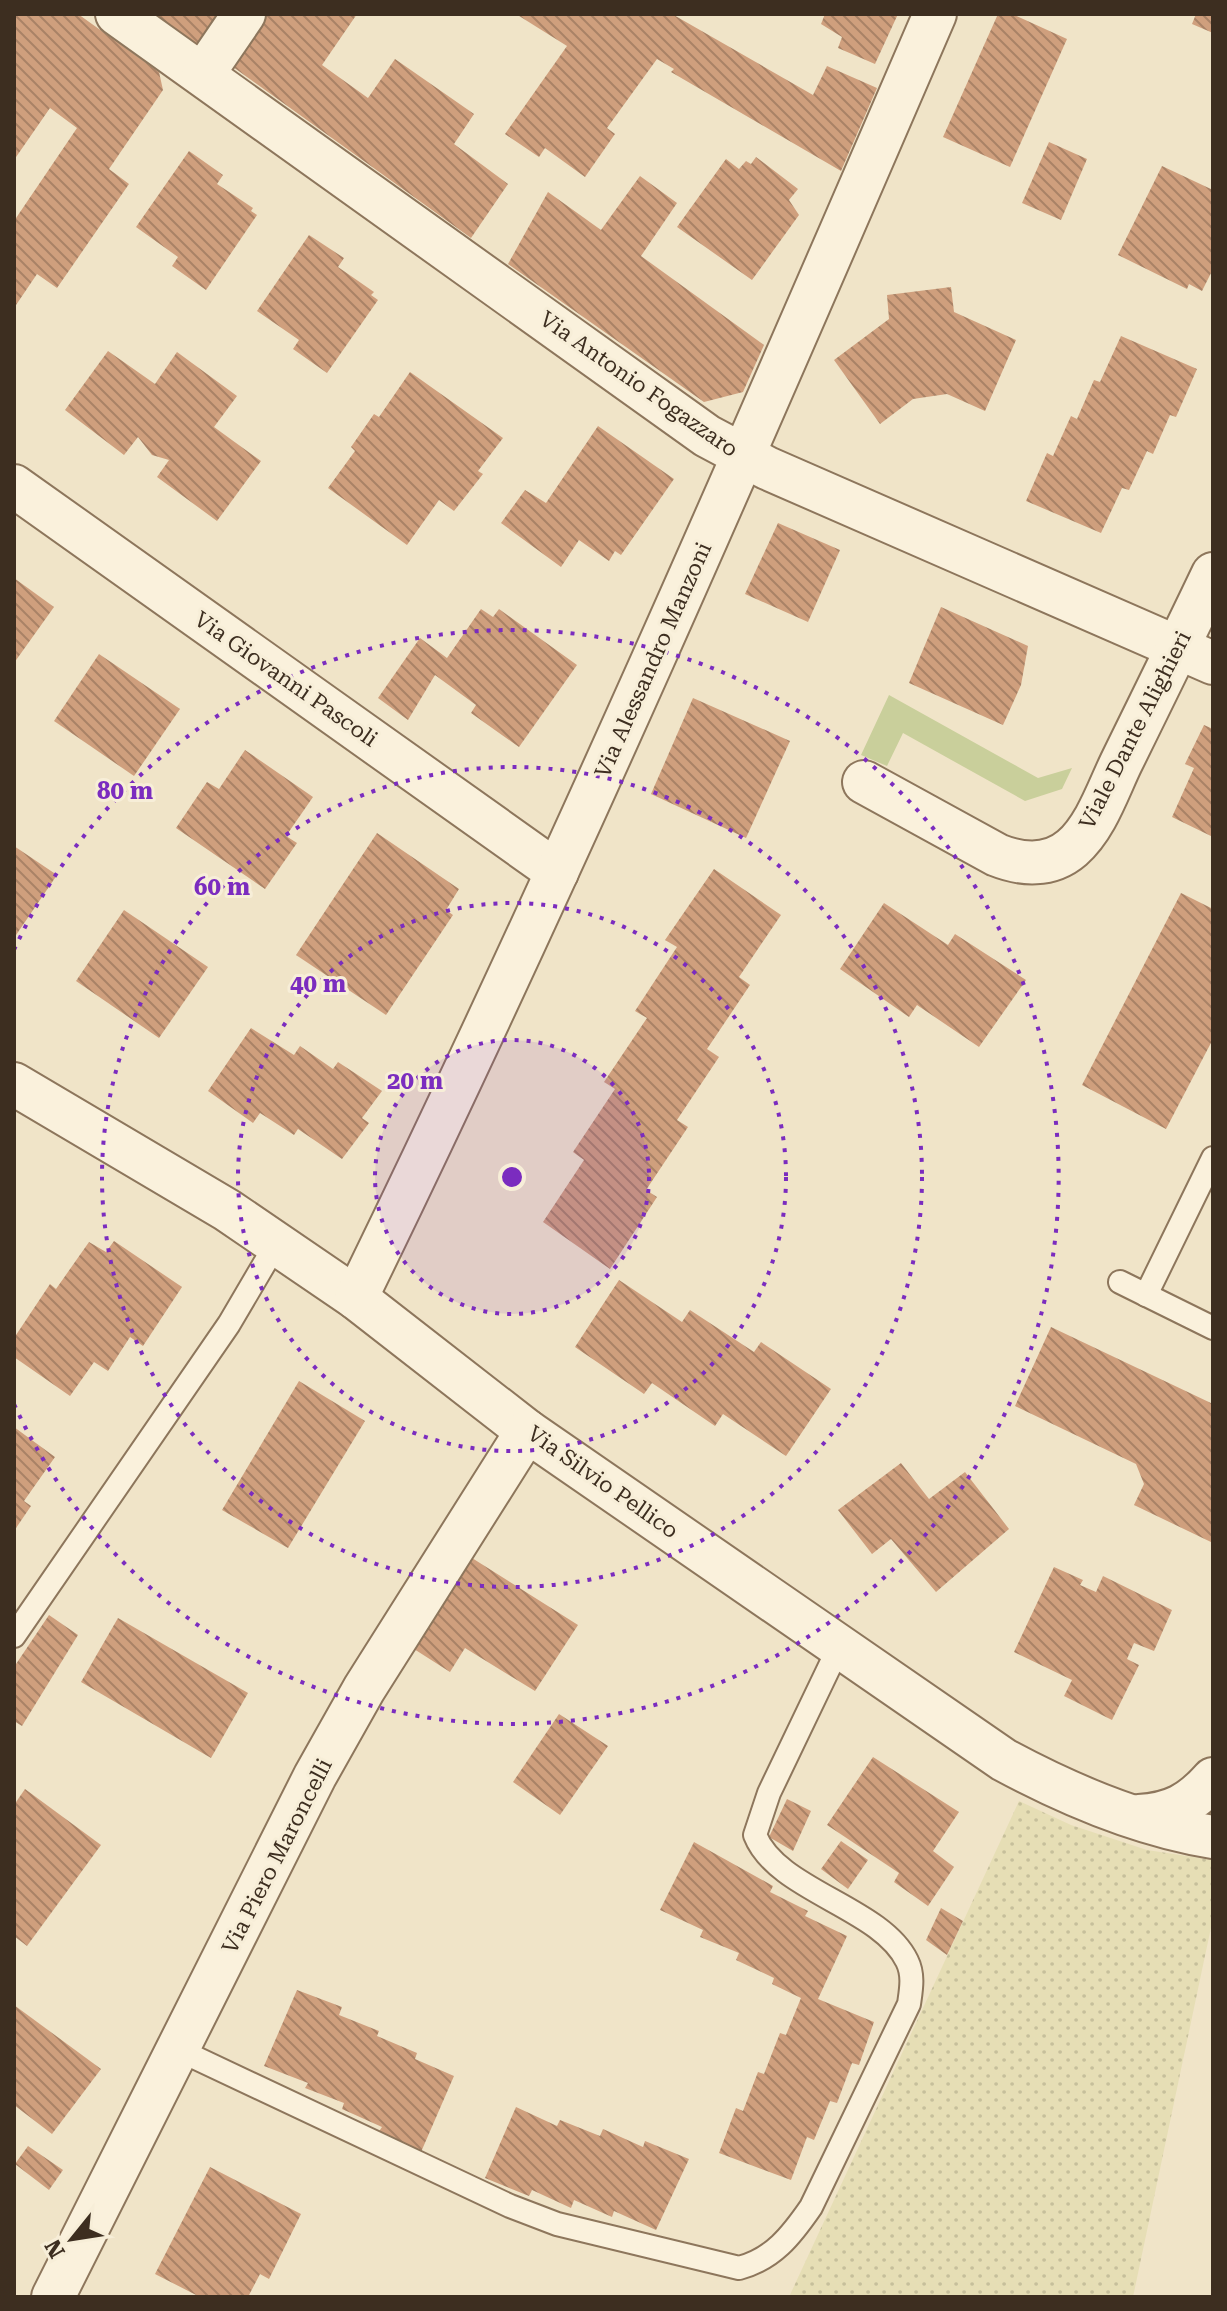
<svg xmlns="http://www.w3.org/2000/svg" width="1227" height="2311" font-family="'Roboto Serif',serif">
  <defs>
    <pattern id="farmland-dots" width="8" height="8" patternUnits="userSpaceOnUse" patternTransform="scale(2)"><rect width="8" height="8" fill="#e6deb5"/><path d="M2 2h.1M6 6h.1" fill="none" stroke="#c6bf9b" stroke-width="1.8" stroke-linecap="round"/></pattern>
    <pattern id="building-back-hatch" width="6" height="6" patternUnits="userSpaceOnUse" patternTransform="scale(2)"><rect width="6" height="6" fill="#cf9f7d"/><path d="M-1 5l2 2M0 0l6 6M5-1l2 2" fill="none" stroke="#a98266"/></pattern>
  </defs>
  <rect width="100%" height="100%" fill="#f0e4c8"/>
  <path fill="url(#farmland-dots)" d="M 1019,1801 L 1071,1825 L 1147,1850 L 1213,1860 L 1213,1918 L 1133,2297 L 789,2297 Z"/>
  <path fill="#c9cf9b" d="M 889,695 L 1038,778 L 1072,768 L 1062,789 L 1025,801 L 903,733 L 887,766 L 861,755 Z"/>
  <g fill="url(#building-back-hatch)">
    <path d="M 14,14 L 78,14 L 159,72 L 163,90 L 109,169 L 129,184 L 57,288 L 37,274 L 14,308 L 14,221 L 77,128 L 50,108 L 14,160 Z"/>
    <path d="M 152,14 L 226,14 L 202,50 Z"/>
    <path d="M 263,14 L 357,14 L 322,65 L 368,98 L 395,59 L 474,114 L 454,144 L 508,184 L 471,238 L 229,64 Z"/>
    <path d="M 516,14 L 672,14 L 813,95 L 827,66 L 877,88 L 841,171 L 671,72 L 674,69 L 657,59 L 607,128 L 615,134 L 585,177 L 545,148 L 539,157 L 505,134 L 567,46 Z"/>
    <path d="M 825,14 L 898,14 L 875,64 L 838,48 L 842,37 L 821,24 Z"/>
    <path d="M 998,14 L 1012,14 L 1067,39 L 1010,167 L 943,137 Z"/>
    <path d="M 1196,14 L 1213,14 L 1213,33 L 1192,24 Z"/>
    <path d="M 1049,142 L 1087,159 L 1061,220 L 1022,203 Z"/>
    <path d="M 189,151 L 223,175 L 217,184 L 253,208 L 251,211 L 257,215 L 206,290 L 172,266 L 178,257 L 136,227 Z"/>
    <path d="M 756,157 L 798,189 L 789,200 L 799,215 L 752,280 L 677,227 L 726,159 L 739,169 L 746,161 L 751,164 Z"/>
    <path d="M 1162,166 L 1213,190 L 1213,269 L 1202,291 L 1189,284 L 1187,289 L 1118,255 Z"/>
    <path d="M 640,176 L 677,203 L 641,256 L 764,345 L 743,392 L 704,402 L 508,264 L 548,192 L 601,230 Z"/>
    <path d="M 309,235 L 344,258 L 338,267 L 374,292 L 371,295 L 378,300 L 327,373 L 293,349 L 299,340 L 257,311 Z"/>
    <path d="M 951,287 L 954,312 L 1016,340 L 985,411 L 947,394 L 913,399 L 880,424 L 834,360 L 889,319 L 887,295 Z"/>
    <path d="M 1121,336 L 1197,369 L 1176,417 L 1170,415 L 1153,454 L 1147,451 L 1129,490 L 1122,488 L 1101,533 L 1026,501 L 1047,453 L 1053,456 L 1071,416 L 1077,419 L 1094,380 L 1100,382 Z"/>
    <path d="M 108,351 L 155,384 L 177,352 L 237,396 L 214,427 L 261,461 L 217,521 L 157,477 L 169,460 L 152,455 L 138,437 L 124,455 L 65,410 Z"/>
    <path d="M 410,372 L 503,438 L 478,471 L 483,474 L 454,511 L 439,500 L 407,545 L 328,488 L 355,451 L 351,447 L 374,414 L 379,417 Z"/>
    <path d="M 598,426 L 674,479 L 621,555 L 615,551 L 609,561 L 579,540 L 561,567 L 501,523 L 525,490 L 546,503 Z"/>
    <path d="M 778,523 L 840,550 L 808,622 L 745,594 Z"/>
    <path d="M 14,578 L 54,607 L 14,663 Z"/>
    <path d="M 941,607 L 1028,646 L 1021,685 L 1003,725 L 909,683 Z"/>
    <path d="M 481,609 L 493,617 L 499,609 L 577,665 L 519,747 L 471,713 L 476,705 L 435,675 L 408,720 L 378,698 L 420,638 L 447,658 Z"/>
    <path d="M 99,654 L 180,709 L 134,776 L 54,721 Z"/>
    <path d="M 693,698 L 790,741 L 746,838 L 651,794 Z"/>
    <path d="M 1204,725 L 1213,729 L 1213,837 L 1172,817 L 1194,768 L 1185,764 Z"/>
    <path d="M 245,750 L 313,797 L 286,836 L 297,843 L 265,889 L 176,828 L 207,782 L 219,789 Z"/>
    <path d="M 377,833 L 459,889 L 446,910 L 453,915 L 386,1015 L 296,955 Z"/>
    <path d="M 14,846 L 57,875 L 14,938 Z"/>
    <path d="M 714,869 L 781,915 L 739,977 L 750,985 L 707,1049 L 719,1057 L 677,1120 L 688,1127 L 646,1190 L 657,1197 L 610,1269 L 543,1222 L 584,1160 L 573,1152 L 615,1089 L 604,1082 L 647,1018 L 635,1011 L 677,947 L 665,940 Z"/>
    <path d="M 1181,893 L 1213,909 L 1213,1039 L 1166,1129 L 1082,1085 Z"/>
    <path d="M 884,903 L 948,945 L 955,934 L 1026,980 L 979,1047 L 917,1005 L 909,1017 L 840,969 Z"/>
    <path d="M 124,910 L 208,967 L 159,1038 L 76,981 Z"/>
    <path d="M 251,1028 L 294,1055 L 300,1046 L 333,1069 L 338,1062 L 382,1091 L 362,1118 L 369,1123 L 342,1159 L 298,1129 L 294,1135 L 260,1113 L 253,1123 L 208,1091 Z"/>
    <path d="M 114,1241 L 182,1287 L 143,1346 L 130,1337 L 108,1371 L 94,1362 L 70,1396 L 14,1357 L 14,1338 L 50,1284 L 56,1289 L 89,1242 L 106,1252 Z"/>
    <path d="M 619,1280 L 682,1322 L 690,1310 L 754,1352 L 761,1342 L 831,1389 L 786,1456 L 723,1414 L 715,1426 L 652,1383 L 644,1394 L 575,1347 Z"/>
    <path d="M 1051,1327 L 1213,1404 L 1213,1543 L 1134,1505 L 1144,1484 L 1136,1464 L 1015,1406 Z"/>
    <path d="M 299,1381 L 365,1421 L 288,1548 L 222,1510 Z"/>
    <path d="M 14,1427 L 55,1457 L 24,1501 L 31,1506 L 14,1531 Z"/>
    <path d="M 901,1463 L 929,1499 L 965,1472 L 1009,1529 L 936,1592 L 891,1539 L 872,1554 L 838,1510 Z"/>
    <path d="M 472,1558 L 578,1625 L 535,1691 L 465,1648 L 450,1672 L 414,1649 Z"/>
    <path d="M 1054,1567 L 1083,1580 L 1080,1585 L 1096,1592 L 1103,1576 L 1172,1610 L 1154,1651 L 1134,1643 L 1127,1659 L 1139,1665 L 1112,1720 L 1064,1696 L 1072,1680 L 1014,1652 Z"/>
    <path d="M 49,1615 L 78,1635 L 22,1726 L 14,1721 L 14,1667 Z"/>
    <path d="M 118,1618 L 248,1693 L 211,1758 L 81,1682 Z"/>
    <path d="M 559,1714 L 608,1746 L 560,1815 L 513,1782 Z"/>
    <path d="M 873,1757 L 959,1812 L 933,1851 L 954,1867 L 928,1906 L 894,1882 L 899,1873 L 827,1825 Z"/>
    <path d="M 25,1789 L 101,1845 L 27,1946 L 14,1936 L 14,1805 Z"/>
    <path d="M 787,1799 L 811,1811 L 793,1851 L 769,1837 Z"/>
    <path d="M 841,1841 L 868,1860 L 848,1889 L 821,1869 Z"/>
    <path d="M 694,1842 L 773,1886 L 770,1892 L 808,1911 L 805,1916 L 847,1936 L 818,1999 L 874,2022 L 859,2065 L 852,2063 L 837,2103 L 830,2101 L 814,2140 L 807,2137 L 791,2180 L 719,2153 L 736,2108 L 743,2111 L 758,2072 L 764,2074 L 780,2033 L 786,2035 L 801,1998 L 772,1984 L 774,1978 L 736,1960 L 739,1953 L 700,1937 L 703,1930 L 660,1910 Z"/>
    <path d="M 941,1908 L 963,1921 L 947,1955 L 926,1940 Z"/>
    <path d="M 297,1990 L 342,2007 L 339,2015 L 379,2031 L 377,2036 L 417,2053 L 415,2059 L 454,2076 L 421,2152 L 378,2133 L 382,2127 L 342,2109 L 344,2103 L 305,2088 L 308,2083 L 264,2066 Z"/>
    <path d="M 14,2005 L 101,2069 L 52,2134 L 14,2105 Z"/>
    <path d="M 516,2107 L 557,2126 L 560,2120 L 600,2136 L 603,2129 L 643,2147 L 645,2141 L 689,2159 L 656,2230 L 614,2211 L 612,2217 L 574,2200 L 571,2208 L 532,2190 L 529,2196 L 485,2178 Z"/>
    <path d="M 28,2146 L 63,2170 L 49,2190 L 15,2164 Z"/>
    <path d="M 210,2167 L 301,2214 L 269,2279 L 260,2274 L 248,2297 L 200,2297 L 155,2274 Z"/>
  </g>
  <g fill="none" stroke-linecap="round" stroke-linejoin="round">
    <defs>
      <g id="service">
        <path d="M 1120,1282 L 1213,1328"/>
        <path d="M 1146,1295 L 1213,1158"/>
        <path d="M 14,1636 L 229,1324 L 276,1244"/>
        <path d="M 179,2050 L 510,2206 L 557,2224 L 739,2268 C 773,2259 791,2236 811,2207 L 909,2004 C 911,1990 914,1975 907,1961 C 881,1907 777,1891 755,1835 L 769,1793 L 839,1647"/>
      </g>
      <g id="minor">
        <path d="M 117,14 L 707,436 L 767,468 L 1213,663"/>
        <path d="M 203,74 L 244,14"/>
        <path d="M 14,486 L 557,872"/>
        <path d="M 864,782 L 997,855 C 1022,865 1050,867 1072,848 C 1096,827 1108,790 1121,763 C 1152,700 1183,637 1213,574"/>
        <path d="M 14,1084 L 227,1210 L 356,1298 L 527,1431 L 1004,1760 C 1069,1795 1139,1825 1213,1837"/>
        <path d="M 356,1298 C 562,876 749,445 935,14"/>
        <path d="M 1139,1816 C 1172,1814 1191,1804 1213,1779"/>
        <path d="M 53,2297 L 315,1776 L 364,1689 L 527,1431"/>
      </g>
    </defs>
    <use href="#service" stroke="#8d765c" stroke-width="26"/>
    <use href="#minor" stroke="#8d765c" stroke-width="46"/>
    <use href="#service" stroke="#faf1dc" stroke-width="22"/>
    <use href="#minor" stroke="#faf1dc" stroke-width="42"/>
  </g>
  <circle cx="512" cy="1177" r="137" fill="#7b2cbf" fill-opacity=".12"/>
  <g fill="none" stroke="#7b2cbf" stroke-width="4" stroke-dasharray="4 8">
    <circle cx="512" cy="1177" r="137"/>
    <circle cx="512" cy="1177" r="274"/>
    <circle cx="512" cy="1177" r="410"/>
    <path d="M14 950A547 547 0 1 1 14 1404"/>
  </g>
  <g text-anchor="middle" dominant-baseline="central" stroke-width="6" stroke-linejoin="round" paint-order="stroke">
    <g font-size="22" fill="#3d2e20" stroke="#f7eed8">
      <text transform="translate(639 384) rotate(35)">Via Antonio Fogazzaro</text>
      <text transform="translate(653 660) rotate(-66)">Via Alessandro Manzoni</text>
      <text transform="translate(286 679) rotate(35)">Via Giovanni Pascoli</text>
      <text transform="translate(1135 730) rotate(-63)">Viale Dante Alighieri</text>
      <text transform="translate(603 1482) rotate(35)">Via Silvio Pellico</text>
      <text transform="translate(277 1856) rotate(-63)">Via Piero Maroncelli</text>
    </g>
  </g>
  <circle cx="512" cy="1177" r="12" fill="#7b2cbf" stroke="#f7eed8" stroke-width="4"/>
  <g font-size="24" text-anchor="middle" font-weight="bold" fill="#7b2cbf" stroke="#f7eed8" stroke-width="6" stroke-linejoin="round" paint-order="stroke">
    <text x="125" y="799">80 m</text>
    <text x="222" y="895">60 m</text>
    <text x="318" y="992">40 m</text>
    <text x="415" y="1089">20 m</text>
  </g>
  <rect width="1227" height="2311" fill="none" stroke="#3d2e20" stroke-width="32"/>
  <g transform="translate(72 2239) rotate(240)" stroke="#f7eed8" stroke-width="6" paint-order="stroke">
  <path d="M0-6L14 30L0 20L-14 30Z" fill="#3d2e20"/>
  <text y="-12" font-size="22" font-weight="bold" text-anchor="middle" fill="#3d2e20">N</text>
  </g>
</svg>
